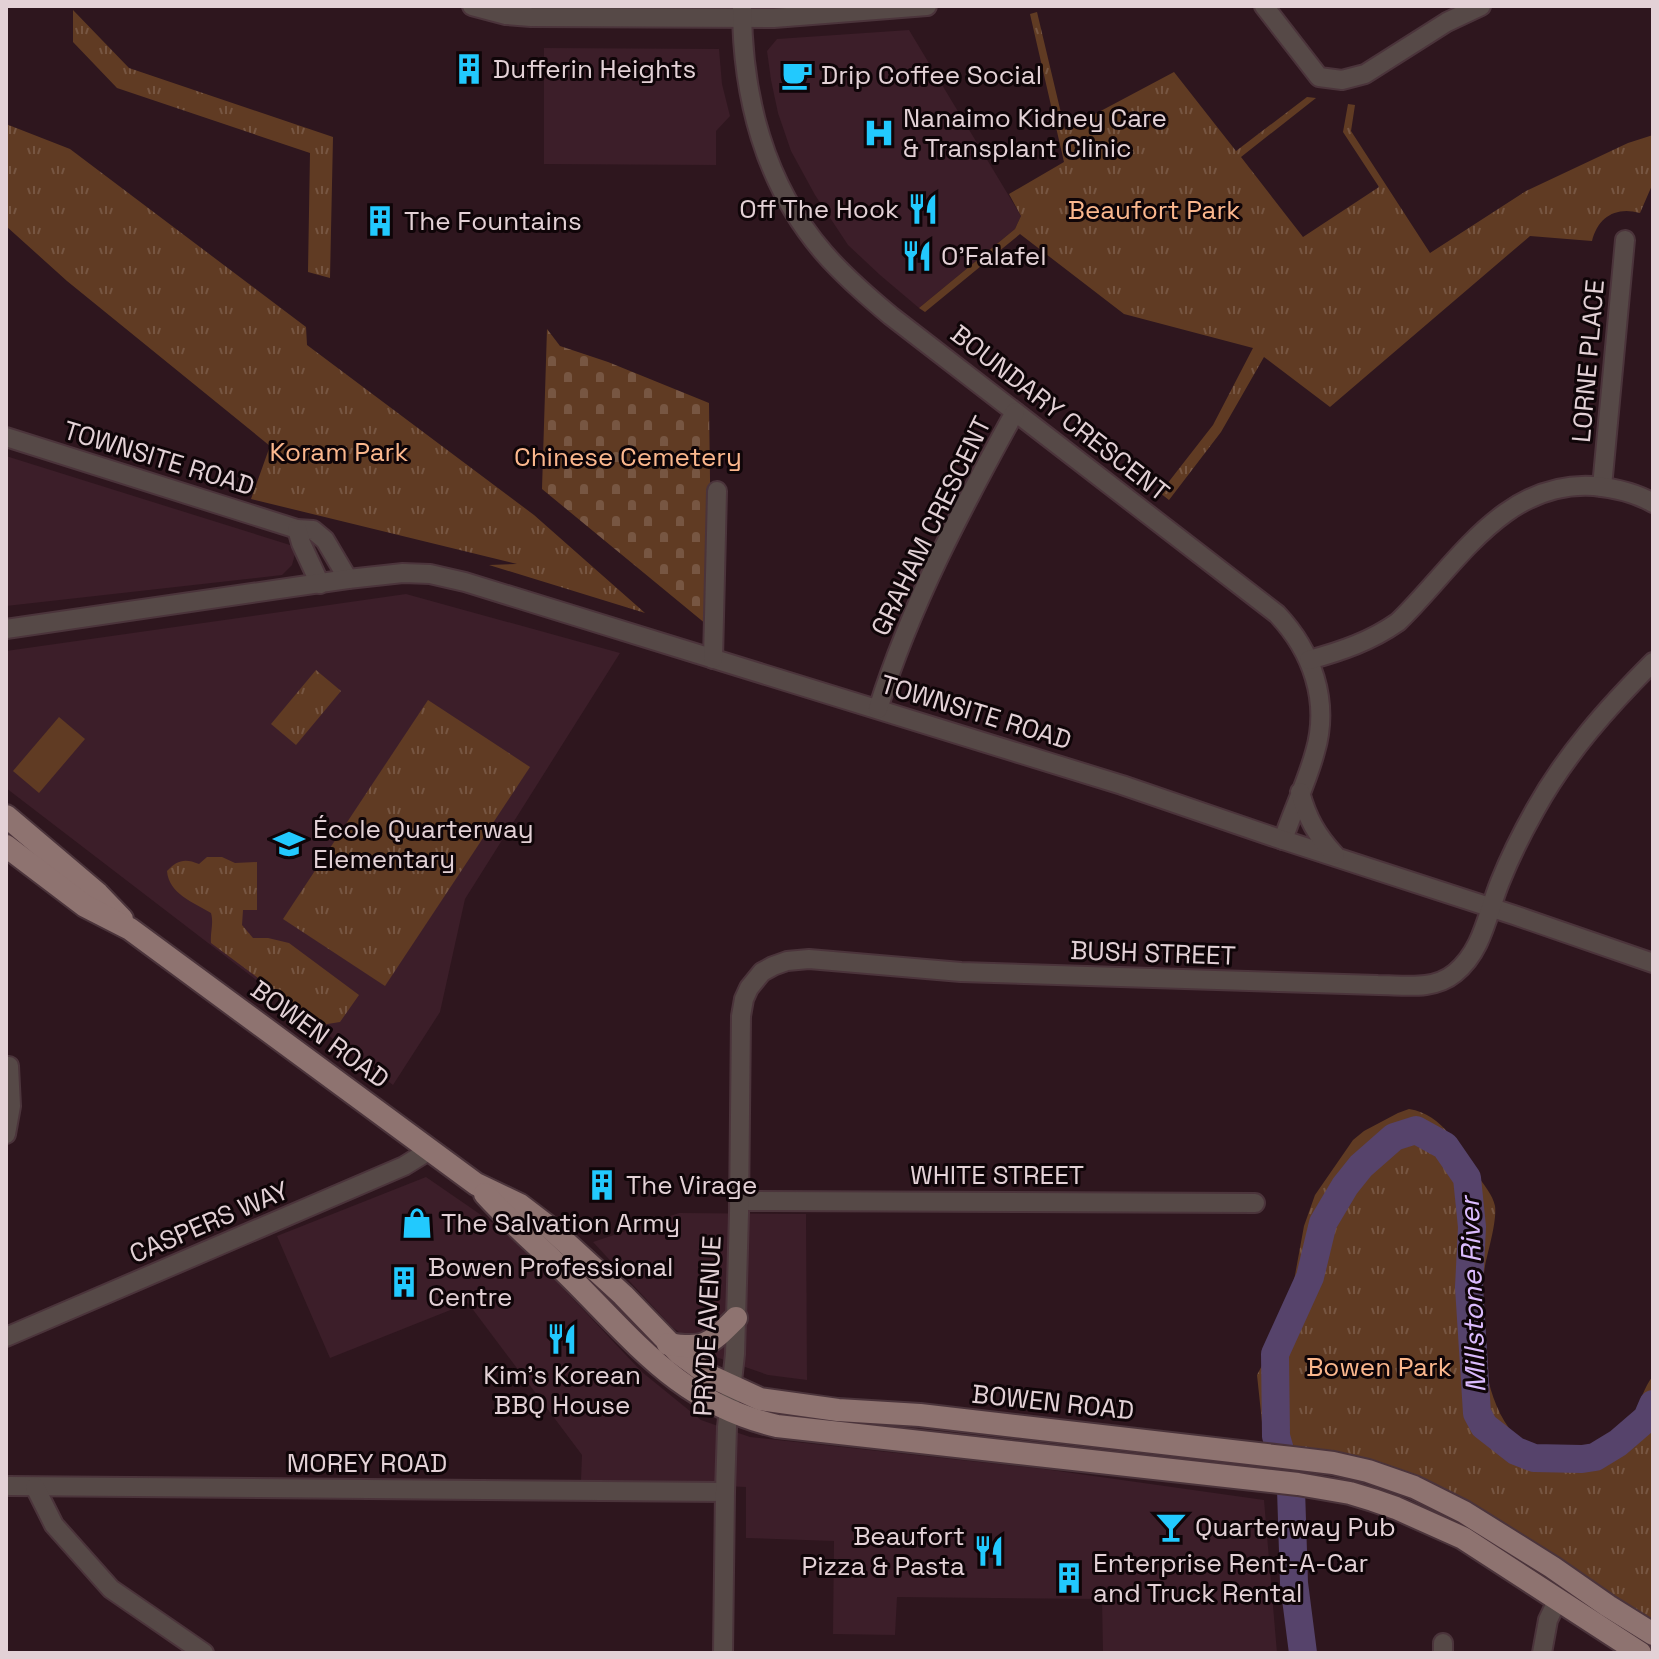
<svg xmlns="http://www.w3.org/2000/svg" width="1659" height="1659" font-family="'Space Grotesk',sans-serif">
  <defs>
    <pattern id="cemetery-stones" width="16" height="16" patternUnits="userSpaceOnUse" patternTransform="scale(2)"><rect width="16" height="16" fill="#603b23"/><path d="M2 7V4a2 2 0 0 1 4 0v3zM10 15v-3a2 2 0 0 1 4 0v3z" fill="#775642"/></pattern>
    <pattern id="park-tufts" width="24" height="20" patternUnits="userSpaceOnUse" patternTransform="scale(2)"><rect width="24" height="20" fill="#603b23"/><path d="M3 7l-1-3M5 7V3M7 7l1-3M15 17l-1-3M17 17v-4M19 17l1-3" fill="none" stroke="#775642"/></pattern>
  </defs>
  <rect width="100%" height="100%" fill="#2e161e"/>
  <g fill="#3c1e29">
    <path d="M 909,30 L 1021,216 L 1015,229 L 919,308 L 880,275 L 848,245 L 815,195 L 791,151 L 778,113 L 771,80 L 767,51 L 777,39 Z"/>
    <path d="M 544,48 L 719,49 L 722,84 L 730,116 L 716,131 L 716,165 L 544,164 Z"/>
    <path d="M 6,456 L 290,545 L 295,554 L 292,565 L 282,575 L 6,606 Z"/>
    <path d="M 406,594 L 620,653 L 465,899 L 440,1012 L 393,1085 L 6,788 L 6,651 Z"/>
    <path d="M 426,1177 L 500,1228 L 557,1282 L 642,1372 L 701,1420 L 750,1437 L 1044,1469 L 1264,1500 L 1277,1653 L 1103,1653 L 1102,1599 L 897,1597 L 895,1635 L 833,1634 L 834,1541 L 746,1538 L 746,1487 L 581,1480 L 582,1455 L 468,1303 L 330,1358 L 277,1236 Z"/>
    <path d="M 679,1213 L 806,1214 L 807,1380 L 768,1375 L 710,1355 L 672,1327 L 593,1242 Z"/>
  </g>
  <path fill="url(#cemetery-stones)" d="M 547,329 L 560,346 L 608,362 L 709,403 L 712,629 L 542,489 Z"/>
  <g fill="url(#park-tufts)">
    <path d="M 73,10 L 129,68 L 333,137 L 330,278 L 308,272 L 310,153 L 117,88 L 73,42 Z"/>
    <path d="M 1037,12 L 1065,130 L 1174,72 L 1236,151 L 1307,97 L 1316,98 L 1241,157 L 1303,237 L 1379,187 L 1343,132 L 1348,104 L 1355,105 L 1351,131 L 1430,253 L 1526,191 L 1628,143 L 1653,135 L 1653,183 L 1640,213 C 1616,206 1598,217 1592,241 L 1530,236 L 1330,407 L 1264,357 L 1221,432 L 1169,500 L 1160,493 L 1213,425 L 1253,348 L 1124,314 L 1020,234 L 925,312 L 919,308 L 1015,229 L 1021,216 L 1009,194 L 1064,162 L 1030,14 Z"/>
    <path d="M 6,124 L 70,149 L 306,327 L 307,345 L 534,515 L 645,613 L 489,565 L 517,564 L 251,499 L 270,446 L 67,281 L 6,226 Z"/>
    <path d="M 316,670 L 341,691 L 296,745 L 271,724 Z"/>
    <path d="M 428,700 L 530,767 L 385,986 L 283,919 Z"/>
    <path d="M 207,857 L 222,857 L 235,863 L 257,862 L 257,910 L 243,910 L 242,925 L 253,938 L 268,938 L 289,943 L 359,995 L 340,1022 L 321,1025 L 211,943 C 210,932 214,924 211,913 C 193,902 169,894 167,871 C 177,860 185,858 199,864 Z"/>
    <path d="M 1409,1109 C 1443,1114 1460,1149 1477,1175 C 1483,1184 1493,1195 1495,1206 C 1497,1221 1488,1251 1485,1266 C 1476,1319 1479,1430 1540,1452 C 1551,1456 1576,1463 1587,1460 C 1603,1456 1627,1428 1634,1414 C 1641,1401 1644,1387 1653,1376 L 1653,1628 L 1461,1513 L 1310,1456 L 1268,1456 L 1262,1422 L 1257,1375 L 1276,1339 L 1291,1297 L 1304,1226 L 1315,1195 L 1353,1140 L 1364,1131 L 1398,1113 Z"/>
  </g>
  <path fill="#603b23" d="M 59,717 L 85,739 L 39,793 L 13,771 Z"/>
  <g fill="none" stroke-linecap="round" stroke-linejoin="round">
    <path stroke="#56436b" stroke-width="28" d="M 1303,1653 L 1294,1583 L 1291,1489 L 1276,1436 L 1275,1354 L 1310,1277 L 1323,1223 L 1345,1186 L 1361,1166 L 1394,1137 L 1416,1130 L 1445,1146 L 1467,1178 L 1472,1227 L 1469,1287 L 1477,1413 L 1484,1426 L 1516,1451 L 1534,1458 L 1582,1459 L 1595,1457 L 1618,1443 L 1647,1418 L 1653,1404"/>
    <defs>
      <g id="minor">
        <path d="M 472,6 L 506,15 L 531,17 L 774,18 L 927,6"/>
        <path d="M 742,6 C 742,95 764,184 824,253 C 844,276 867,296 891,316 L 1277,614 C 1312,651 1330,701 1315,752 C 1307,782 1293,810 1283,840"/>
        <path d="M 1264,6 L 1319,77 L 1342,80 L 1365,74 L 1447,22 L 1481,6"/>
        <path d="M 6,437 L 297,529 L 313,530 L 325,540 L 348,579"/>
        <path d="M 1602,487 L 1625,240"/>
        <path d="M 297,529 L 301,543 L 320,584"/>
        <path d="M 6,629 L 348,579 L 403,573 L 430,574 L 465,582 L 1122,785 L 1271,836 L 1514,915 L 1653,963"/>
        <path d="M 713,659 L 717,491"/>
        <path d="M 1309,660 C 1342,651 1371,641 1398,622 C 1456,566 1503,480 1594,486 C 1614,488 1636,493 1653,503"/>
        <path d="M 878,709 C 911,604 962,508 1015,412"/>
        <path d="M 1300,792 C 1307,818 1317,836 1335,855"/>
        <path d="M 6,1134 L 11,1106 L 9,1066"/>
        <path d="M 739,1201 L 1255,1203"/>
        <path d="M 6,1337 L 404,1166 L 430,1150"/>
        <path d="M 9,1486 L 725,1492"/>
        <path d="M 35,1487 L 54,1525 L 111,1589 L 204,1653"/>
        <path d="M 723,1653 L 725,1492 L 727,1427 L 735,1354 L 739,1213 L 741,1016 L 744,999 L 749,988 L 762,972 L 773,966 L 787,961 L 809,959 L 961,972 L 1378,985 C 1404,985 1433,991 1455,973 C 1483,950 1487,914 1500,882 C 1510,857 1522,833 1535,810 C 1566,754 1608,707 1653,662"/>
        <path d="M 1443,1653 L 1443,1643"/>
        <path d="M 1542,1653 L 1548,1620 L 1558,1599"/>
      </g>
      <g id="major">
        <path d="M 6,816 L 98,894 L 122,919"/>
        <path d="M 6,846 L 85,906 L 130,929 L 476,1184 L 520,1205 L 550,1228 L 623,1295 L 680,1354 L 710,1376 L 760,1399 L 838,1410 L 920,1415 L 1292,1458 L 1333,1463 L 1368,1471 L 1414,1487 L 1464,1512 L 1552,1567 L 1608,1606 L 1653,1634"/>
        <path d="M 485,1194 C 512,1224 543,1250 572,1279 C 636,1343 682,1404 777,1426 L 1298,1484 L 1350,1493 L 1373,1500 L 1396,1508 L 1463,1538 L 1640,1653"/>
        <path d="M 668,1344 C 706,1350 710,1344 736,1318"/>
      </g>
    </defs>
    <use href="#minor" stroke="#4b343b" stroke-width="22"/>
    <use href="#major" stroke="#4b343b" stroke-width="26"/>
    <use href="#minor" stroke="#564947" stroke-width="18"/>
    <use href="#major" stroke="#8e7370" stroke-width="22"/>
  </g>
  <defs>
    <symbol id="building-bare" viewBox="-9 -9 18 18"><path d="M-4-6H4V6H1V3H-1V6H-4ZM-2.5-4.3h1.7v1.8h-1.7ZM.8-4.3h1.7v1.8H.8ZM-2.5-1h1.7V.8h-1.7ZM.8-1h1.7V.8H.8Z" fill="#22c9fe" stroke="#0f0508" stroke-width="2.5" paint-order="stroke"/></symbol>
    <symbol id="cafe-bare" viewBox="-9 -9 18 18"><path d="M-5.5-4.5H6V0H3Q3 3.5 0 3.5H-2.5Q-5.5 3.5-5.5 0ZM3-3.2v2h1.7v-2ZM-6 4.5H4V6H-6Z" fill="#22c9fe" stroke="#0f0508" stroke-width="2.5" paint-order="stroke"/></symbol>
    <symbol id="hospital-bare" viewBox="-9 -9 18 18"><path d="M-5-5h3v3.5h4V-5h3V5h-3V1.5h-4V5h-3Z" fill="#22c9fe" stroke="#0f0508" stroke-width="2.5" paint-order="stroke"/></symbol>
    <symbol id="restaurant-bare" viewBox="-9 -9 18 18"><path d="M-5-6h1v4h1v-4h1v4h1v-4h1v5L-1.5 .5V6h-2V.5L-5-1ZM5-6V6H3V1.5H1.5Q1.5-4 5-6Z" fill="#22c9fe" stroke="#0f0508" stroke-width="2.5" paint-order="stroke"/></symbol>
    <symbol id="school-bare" viewBox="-9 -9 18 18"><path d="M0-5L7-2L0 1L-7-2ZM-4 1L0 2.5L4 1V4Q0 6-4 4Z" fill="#22c9fe" stroke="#0f0508" stroke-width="2.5" paint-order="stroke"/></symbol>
    <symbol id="shop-bare" viewBox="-9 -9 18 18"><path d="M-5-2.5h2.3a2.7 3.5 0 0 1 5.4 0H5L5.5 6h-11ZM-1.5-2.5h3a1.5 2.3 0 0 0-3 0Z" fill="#22c9fe" stroke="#0f0508" stroke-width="2.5" paint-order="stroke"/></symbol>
    <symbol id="bar-bare" viewBox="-9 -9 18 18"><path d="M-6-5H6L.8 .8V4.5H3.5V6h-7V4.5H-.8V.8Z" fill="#22c9fe" stroke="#0f0508" stroke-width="2.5" paint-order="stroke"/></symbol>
  </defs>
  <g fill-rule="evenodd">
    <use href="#building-bare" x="447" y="47" width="44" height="44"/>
    <use href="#cafe-bare" x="775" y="53" width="44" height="44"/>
    <use href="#hospital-bare" x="857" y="111" width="44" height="44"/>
    <use href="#restaurant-bare" x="901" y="187" width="44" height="44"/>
    <use href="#building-bare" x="358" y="199" width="44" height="44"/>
    <use href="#restaurant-bare" x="895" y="234" width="44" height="44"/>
    <use href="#school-bare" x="267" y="822" width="44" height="44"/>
    <use href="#building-bare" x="580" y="1163" width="44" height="44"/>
    <use href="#shop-bare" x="395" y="1201" width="44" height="44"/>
    <use href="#building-bare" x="382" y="1260" width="44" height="44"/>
    <use href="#restaurant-bare" x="540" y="1317" width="44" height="44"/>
    <use href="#bar-bare" x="1149" y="1505" width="44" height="44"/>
    <use href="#restaurant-bare" x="967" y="1529" width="44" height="44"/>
    <use href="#building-bare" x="1047" y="1556" width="44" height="44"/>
  </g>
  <g text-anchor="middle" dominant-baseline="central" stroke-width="6" stroke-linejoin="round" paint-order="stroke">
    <g font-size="26" fill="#e3d1d6" stroke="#0f0508" text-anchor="start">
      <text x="493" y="69">Dufferin Heights</text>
      <text x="821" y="75">Drip Coffee Social</text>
      <text x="903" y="118">Nanaimo Kidney Care<tspan x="903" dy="30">&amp; Transplant Clinic</tspan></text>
      <text x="899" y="209" text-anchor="end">Off The Hook</text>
      <text x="404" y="221">The Fountains</text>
      <text x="941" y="256">O'Falafel</text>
      <text x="313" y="829">École Quarterway<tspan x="313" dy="30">Elementary</tspan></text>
      <text x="626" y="1185">The Virage</text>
      <text x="441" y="1223">The Salvation Army</text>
      <text x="428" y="1267">Bowen Professional<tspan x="428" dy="30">Centre</tspan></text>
      <text x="562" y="1375" text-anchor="middle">Kim's Korean<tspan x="562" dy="30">BBQ House</tspan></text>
      <text x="1195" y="1527">Quarterway Pub</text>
      <text x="965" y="1536" text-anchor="end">Beaufort<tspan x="965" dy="30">Pizza &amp; Pasta</tspan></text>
      <text x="1093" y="1563">Enterprise Rent-A-Car<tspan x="1093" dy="30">and Truck Rental</tspan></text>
    </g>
    <g font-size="26" fill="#fbb78d" stroke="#0f0508">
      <text x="1154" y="210">Beaufort Park</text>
      <text x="339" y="452">Koram Park</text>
      <text x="628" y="457">Chinese Cemetery</text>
      <text x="1379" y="1367">Bowen Park</text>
    </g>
    <g font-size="26" fill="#e3d1d6" stroke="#0f0508">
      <text transform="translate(1588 361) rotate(-85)">LORNE PLACE</text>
      <text transform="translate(1060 413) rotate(38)">BOUNDARY CRESCENT</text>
      <text transform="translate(159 458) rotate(17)">TOWNSITE ROAD</text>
      <text transform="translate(931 526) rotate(-64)">GRAHAM CRESCENT</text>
      <text transform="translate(976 712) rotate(17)">TOWNSITE ROAD</text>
      <text transform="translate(1153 953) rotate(2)">BUSH STREET</text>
      <text transform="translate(320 1034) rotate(36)">BOWEN ROAD</text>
      <text x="997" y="1175">WHITE STREET</text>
      <text transform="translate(209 1222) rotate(-23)">CASPERS WAY</text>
      <text transform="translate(707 1326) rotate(-87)">PRYDE AVENUE</text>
      <text transform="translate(1053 1402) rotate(6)">BOWEN ROAD</text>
      <text x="367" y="1463">MOREY ROAD</text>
    </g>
    <g font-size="28" font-style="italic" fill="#dbbbfe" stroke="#0f0508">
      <text transform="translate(1472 1295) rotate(-92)">Millstone River</text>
    </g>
  </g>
  <rect width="1659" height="1659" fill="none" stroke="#e3d1d6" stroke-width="16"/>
</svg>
